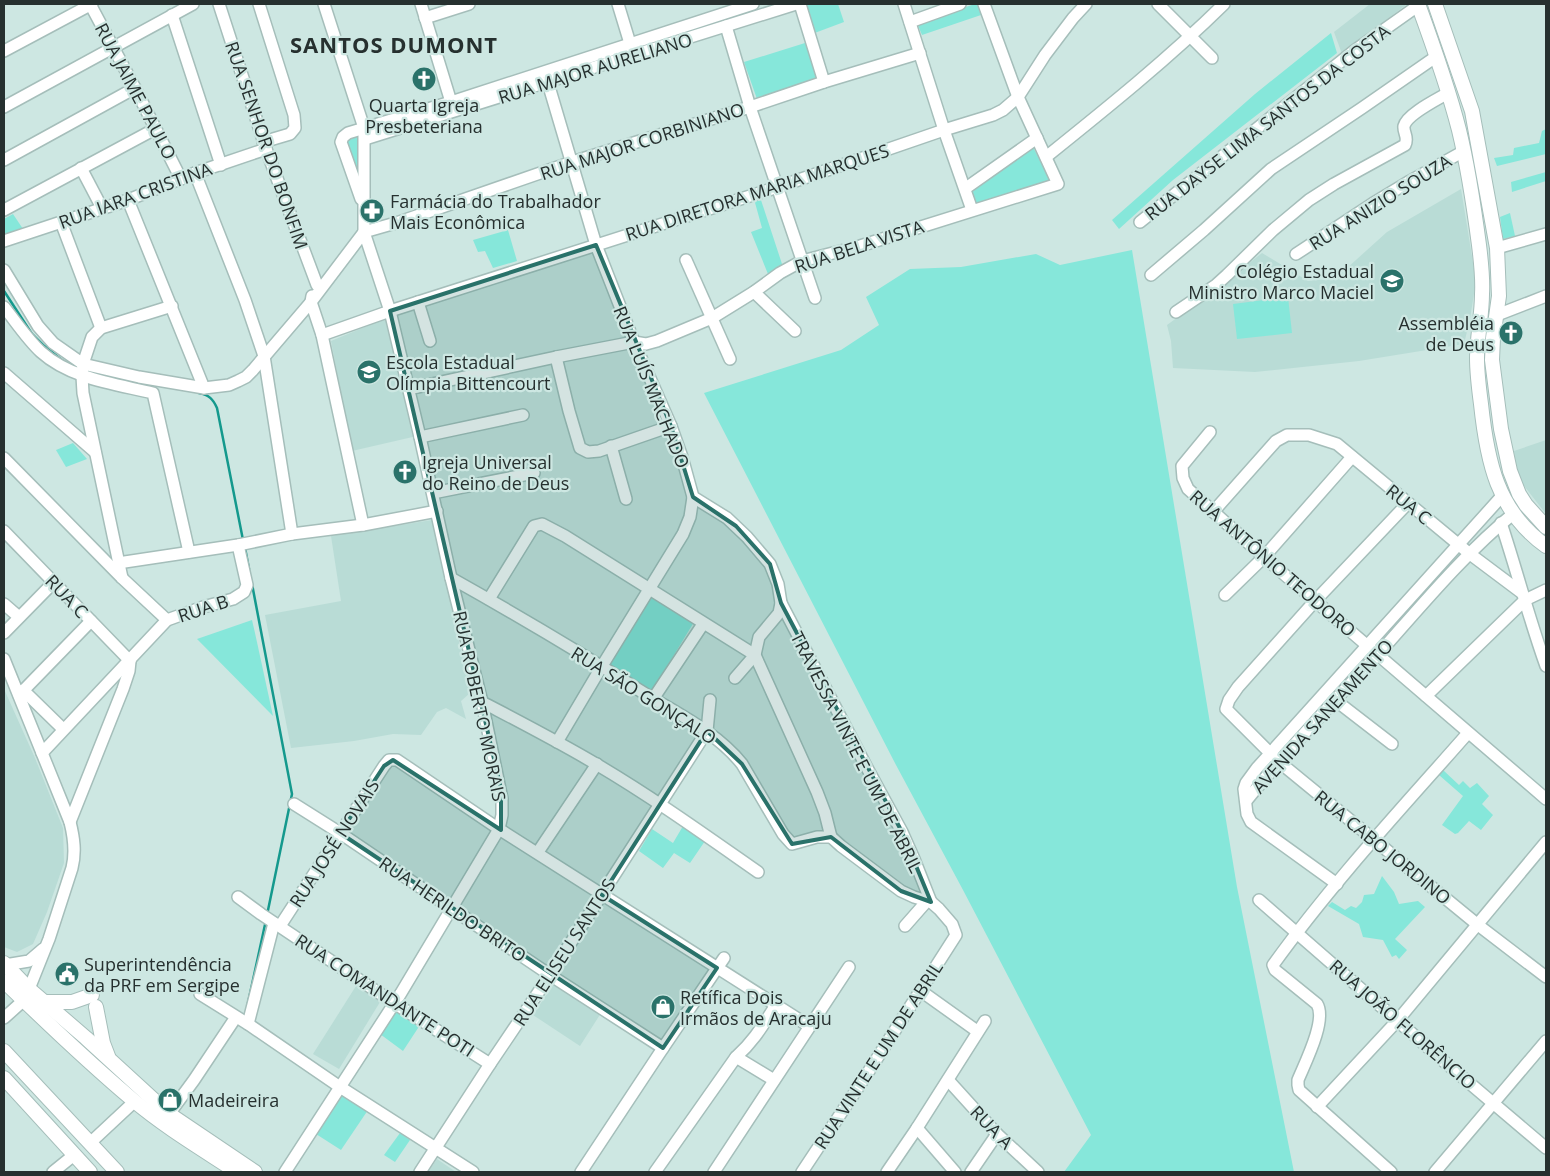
<svg xmlns="http://www.w3.org/2000/svg" width="1550" height="1176" font-family="'Open Sans',sans-serif">
  <rect width="100%" height="100%" fill="#cde7e2"/>
  <g fill="#b9dcd6">
    <path d="M 1370,4 L 1407,4 L 1342,54 L 1334,32 Z"/>
    <path d="M 1461,189 L 1476,281 L 1470,319 L 1464,344 L 1359,361 L 1255,372 L 1173,368 L 1171,341 L 1167,325 L 1215,290 L 1262,253 L 1308,281 L 1336,278 L 1387,232 Z"/>
    <path d="M 389,317 L 417,436 L 352,451 L 331,341 Z"/>
    <path d="M 1546,440 L 1546,514 L 1518,478 L 1514,451 Z"/>
    <path d="M 432,520 L 469,687 L 470,693 L 461,701 L 466,719 L 446,708 L 437,712 L 421,735 L 393,734 L 354,741 L 291,748 L 265,615 L 341,601 L 331,536 Z"/>
    <path d="M 4,689 L 35,758 L 63,828 L 64,863 L 47,912 L 33,944 L 17,952 L 4,947 Z"/>
    <path d="M 554,983 L 601,1013 L 580,1046 L 533,1015 Z"/>
    <path d="M 356,986 L 380,1002 L 339,1069 L 313,1054 Z"/>
    <path d="M 437,1159 L 456,1172 L 428,1172 Z"/>
  </g>
  <g fill="#86e7da">
    <path d="M 811,4 L 838,4 L 844,22 L 812,34 L 805,6 Z"/>
    <path d="M 975,4 L 977,4 L 981,15 L 922,35 L 917,23 Z"/>
    <path d="M 1331,33 L 1337,53 L 1173,180 L 1119,229 L 1112,220 L 1255,94 Z"/>
    <path d="M 805,43 L 818,78 L 757,99 L 744,62 Z"/>
    <path d="M 1546,129 L 1546,154 L 1497,166 L 1494,158 L 1513,155 L 1514,148 L 1539,143 L 1542,131 Z"/>
    <path d="M 363,130 L 360,180 L 345,142 L 346,137 Z"/>
    <path d="M 1033,147 L 1050,180 L 977,204 L 972,192 Z"/>
    <path d="M 1546,172 L 1546,181 L 1512,192 L 1511,182 Z"/>
    <path d="M 760,197 L 783,267 L 768,274 L 751,232 L 762,228 L 754,199 Z"/>
    <path d="M 1510,213 L 1515,236 L 1503,239 L 1500,217 Z"/>
    <path d="M 13,214 L 23,229 L 4,237 L 4,219 Z"/>
    <path d="M 508,230 L 517,261 L 493,268 L 485,251 L 478,252 L 473,240 Z"/>
    <path d="M 1132,250 L 1237,887 L 1294,1172 L 1064,1172 L 1091,1135 L 963,890 L 896,765 L 704,393 L 841,350 L 879,325 L 866,297 L 910,269 L 961,267 L 1036,254 L 1060,265 Z"/>
    <path d="M 1288,297 L 1292,333 L 1237,339 L 1233,304 Z"/>
    <path d="M 73,443 L 87,459 L 66,467 L 56,450 Z"/>
    <path d="M 652,595 L 694,622 L 651,693 L 609,666 Z"/>
    <path d="M 252,620 L 255,633 L 273,716 L 197,639 Z"/>
    <path d="M 1443,770 L 1459,785 L 1463,781 L 1470,788 L 1477,783 L 1489,796 L 1482,804 L 1493,815 L 1481,830 L 1469,821 L 1458,833 L 1455,834 L 1442,825 L 1463,796 L 1439,775 Z"/>
    <path d="M 683,826 L 705,841 L 690,863 L 674,853 L 663,868 L 639,851 L 652,829 L 673,843 Z"/>
    <path d="M 1382,876 L 1394,892 L 1399,904 L 1418,901 L 1425,907 L 1395,939 L 1407,950 L 1399,959 L 1396,955 L 1392,957 L 1383,940 L 1363,937 L 1359,924 L 1328,906 L 1332,902 L 1345,910 L 1351,906 L 1356,908 L 1362,902 L 1364,895 L 1374,894 Z"/>
    <path d="M 395,1009 L 420,1025 L 403,1051 L 380,1034 Z"/>
    <path d="M 343,1094 L 368,1110 L 341,1150 L 316,1134 Z"/>
    <path d="M 400,1133 L 410,1140 L 395,1162 L 384,1155 Z"/>
  </g>
  <g fill="none" stroke-linecap="round" stroke-linejoin="round">
    <g stroke="#14998d" stroke-width="2.5">
      <path d="M 4,291 L 32,334 L 43,345 L 63,361"/>
      <path d="M 105,377 L 132,381"/>
      <path d="M 199,393 C 209,395 213,399 217,408 L 243,540"/>
      <path d="M 245,548 L 249,569"/>
      <path d="M 252,584 L 292,794 L 267,915"/>
      <path d="M 248,1003 L 266,920"/>
    </g>
    <defs>
      <g id="minor">
        <path d="M 90,4 L 135,88 L 181,179"/>
        <path d="M 219,4 L 266,149 L 317,285"/>
        <path d="M 259,4 L 294,115 L 295,128 L 290,134 L 263,142"/>
        <path d="M 421,4 L 451,102"/>
        <path d="M 618,4 L 632,50"/>
        <path d="M 800,4 L 824,82"/>
        <path d="M 904,4 L 944,130 L 972,210"/>
        <path d="M 1158,4 L 1212,58"/>
        <path d="M 172,15 L 221,165"/>
        <path d="M 425,18 L 469,4"/>
        <path d="M 910,22 L 960,4"/>
        <path d="M 726,26 L 750,107 L 815,298"/>
        <path d="M 4,51 L 92,4"/>
        <path d="M 548,83 L 596,245 L 634,342 L 671,426 L 682,457 L 693,497 L 727,518 L 747,537 L 770,564 L 778,584 L 781,603 L 779,613 L 759,637 L 755,655 L 735,678"/>
        <path d="M 4,107 L 193,4"/>
        <path d="M 365,139 L 796,4"/>
        <path d="M 1046,157 C 1107,108 1168,59 1224,4"/>
        <path d="M 4,160 L 135,88"/>
        <path d="M 81,168 L 102,208"/>
        <path d="M 195,173 L 245,300 L 264,356 L 292,534"/>
        <path d="M 966,188 L 1037,138"/>
        <path d="M 361,199 L 341,142 L 343,137 L 348,133 L 451,102 L 753,4"/>
        <path d="M 128,200 L 204,388"/>
        <path d="M 4,210 L 155,129"/>
        <path d="M 61,222 L 101,328"/>
        <path d="M 1140,222 L 1354,51 L 1419,5"/>
        <path d="M 4,241 L 128,200 L 195,173 L 266,149"/>
        <path d="M 1497,248 L 1546,234"/>
        <path d="M 1296,254 L 1372,204 L 1410,181 L 1464,151"/>
        <path d="M 686,260 L 730,359"/>
        <path d="M 4,270 L 38,326 L 53,343 L 83,364 L 139,377 L 204,388 L 229,385 L 238,381 L 246,377 L 253,370 L 311,302 L 364,232 L 399,222 L 572,162 L 750,107 L 824,82 L 920,53"/>
        <path d="M 1151,275 L 1204,230 L 1271,169 L 1362,108 L 1437,56"/>
        <path d="M 754,292 L 795,331"/>
        <path d="M 312,296 L 311,302 L 322,335 L 363,525"/>
        <path d="M 418,302 L 430,341"/>
        <path d="M 4,307 C 16,322 27,339 41,352 C 71,379 116,384 153,393 L 189,552"/>
        <path d="M 1176,312 L 1216,285 L 1227,275 L 1273,230 L 1309,200 L 1334,184 L 1405,145 C 1409,137 1403,133 1404,126 C 1407,114 1438,99 1448,93"/>
        <path d="M 1497,315 L 1546,296"/>
        <path d="M 322,335 L 390,311 L 778,187 L 944,130 L 993,115 L 1003,110 L 1018,97 L 1045,55 L 1073,18 L 1086,4"/>
        <path d="M 556,357 L 569,411 L 580,448 L 588,452 L 599,451 L 671,426"/>
        <path d="M 4,373 L 95,452"/>
        <path d="M 409,389 L 556,357 L 634,342 L 646,344 L 657,341 L 712,318 L 754,292 L 780,273 L 802,261 L 860,246 L 1058,184 L 1018,97 L 984,4"/>
        <path d="M 1210,432 L 1182,466 L 1183,478 L 1188,489 L 1264,557 L 1546,799"/>
        <path d="M 420,437 L 523,415"/>
        <path d="M 611,446 L 626,499"/>
        <path d="M 4,458 L 122,578 L 167,620"/>
        <path d="M 433,493 L 534,473"/>
        <path d="M 1408,503 L 1315,601 L 1238,687 L 1229,700 L 1226,709 L 1278,761 L 1478,925 L 1546,977"/>
        <path d="M 1213,512 L 1276,441 L 1287,435 L 1309,435 L 1337,444 L 1470,554 L 1522,593"/>
        <path d="M 1501,523 C 1517,571 1529,619 1546,666"/>
        <path d="M 4,531 L 130,661"/>
        <path d="M 118,563 L 238,545 L 292,534 L 363,525 L 437,511"/>
        <path d="M 122,578 L 83,393 L 82,376 L 83,364 L 92,337 L 101,328 L 172,306"/>
        <path d="M 451,578 C 517,615 583,654 647,695 C 680,715 717,733 742,764 L 783,834 L 792,844 L 817,837 L 831,837"/>
        <path d="M 1225,595 L 1264,557 L 1352,457"/>
        <path d="M 489,599 L 534,526 L 542,524 L 565,536 L 755,655 L 817,792 L 825,813 L 831,837"/>
        <path d="M 781,603 L 866,766 L 902,832 L 914,859 L 931,902"/>
        <path d="M 4,604 L 19,617"/>
        <path d="M 4,633 L 54,582"/>
        <path d="M 4,659 L 70,822 C 74,838 76,852 72,868 L 49,939 L 29,989"/>
        <path d="M 23,690 L 63,729"/>
        <path d="M 19,695 L 91,621"/>
        <path d="M 1426,696 L 1525,600 L 1546,590"/>
        <path d="M 653,699 L 703,624"/>
        <path d="M 1335,700 L 1392,744"/>
        <path d="M 482,702 C 520,722 559,742 596,764 C 652,797 705,835 758,872"/>
        <path d="M 557,742 L 602,666 L 683,534 L 690,517 L 693,497"/>
        <path d="M 42,753 L 167,620 L 203,607 L 233,599 L 244,592 L 247,585 L 238,545"/>
        <path d="M 1246,801 C 1288,749 1335,700 1381,651 C 1422,605 1465,553 1513,514"/>
        <path d="M 294,804 L 340,833 L 550,975 L 663,1048"/>
        <path d="M 70,822 L 123,689 L 129,671 L 130,661"/>
        <path d="M 538,852 L 597,764"/>
        <path d="M 1337,884 L 1251,822 L 1247,814 L 1244,789 L 1246,783 L 1257,768 L 1502,496"/>
        <path d="M 238,897 L 261,914 L 394,1003 L 490,1064"/>
        <path d="M 1259,900 L 1447,1064 L 1546,1148"/>
        <path d="M 280,926 L 384,766 L 389,760 L 397,760 L 499,829 L 809,1026"/>
        <path d="M 905,926 L 927,901"/>
        <path d="M 5,965 L 29,961 L 43,949"/>
        <path d="M 921,991 L 977,1031"/>
        <path d="M 200,994 L 248,1024 L 340,1087 L 473,1172"/>
        <path d="M 4,1018 L 24,1000"/>
        <path d="M 248,1024 L 274,923"/>
        <path d="M 736,1057 L 774,1080"/>
        <path d="M 948,1080 L 997,1134 L 1038,1172"/>
        <path d="M 1317,1107 L 1398,1020 L 1546,842"/>
        <path d="M 169,1114 L 194,1080 L 236,1017"/>
        <path d="M 917,1128 L 955,1172"/>
        <path d="M 90,1143 L 135,1101"/>
        <path d="M 53,1172 L 74,1155"/>
        <path d="M 285,1172 L 401,993 L 499,829 L 502,815 L 502,799 L 482,702 L 451,578 L 420,437 L 390,311 L 364,232 L 364,128 L 324,4"/>
        <path d="M 420,1172 L 490,1064 L 550,975 L 707,731 L 710,700"/>
        <path d="M 581,1172 L 663,1048 L 724,958"/>
        <path d="M 655,1172 L 736,1057 C 754,1041 763,1025 776,1005"/>
        <path d="M 714,1172 L 849,967"/>
        <path d="M 802,1172 L 867,1074 L 956,935 L 952,924 L 939,909 L 931,902 L 914,897 L 901,891 L 841,846 L 831,837"/>
        <path d="M 887,1172 L 917,1128 L 985,1021"/>
        <path d="M 971,1172 L 997,1134"/>
        <path d="M 1391,1172 L 1299,1090 L 1298,1085 L 1298,1080 C 1305,1063 1327,1020 1317,1004 L 1280,974 L 1275,970 L 1273,965 C 1332,883 1402,808 1468,733"/>
        <path d="M 1435,1172 L 1546,1041"/>
      </g>
      <g id="major">
        <path d="M 1418,4 C 1433,45 1448,87 1459,130 C 1468,167 1474,207 1479,245 C 1481,261 1483,278 1482,294 C 1482,316 1477,337 1477,358 C 1477,373 1479,389 1481,404 C 1487,461 1497,511 1546,546"/>
        <path d="M 1435,4 L 1472,111 L 1497,248 L 1499,296 L 1493,338 L 1492,360 L 1501,429 L 1510,471 L 1519,494 L 1526,505 L 1546,527"/>
        <path d="M 4,963 L 29,989 L 86,1038 L 169,1114 L 255,1172"/>
        <path d="M 4,981 C 46,1022 88,1062 133,1100 C 165,1127 202,1149 237,1172"/>
        <path d="M 45,1002 L 72,1002 L 92,995"/>
        <path d="M 96,1007 L 103,1043 L 108,1056"/>
        <path d="M 4,1051 L 117,1172"/>
        <path d="M 4,1078 L 90,1172"/>
      </g>
    </defs>
    <use href="#minor" stroke="#a5beba" stroke-width="14"/>
    <use href="#major" stroke="#a5beba" stroke-width="16"/>
    <use href="#minor" stroke="#fff" stroke-width="11"/>
    <use href="#major" stroke="#fff" stroke-width="14"/>
  </g>
  <path fill="#2a726a" fill-opacity="0.2" stroke="#2a726a" stroke-width="4" stroke-linejoin="round" d="M 596,245 L 671,426 L 693,497 L 736,526 L 770,564 L 781,603 L 902,832 L 931,902 L 901,891 L 831,837 L 792,844 L 742,764 L 707,731 L 602,895 L 717,968 L 663,1048 L 340,833 L 384,766 L 393,760 L 501,830 L 501,789 L 390,311 Z"/>
  <defs>
    <symbol id="church-disc" viewBox="-11 -11 22 22"><circle r="9.5" fill="#2a726a" stroke="#cde7e2"/><path d="M-1.2-6h2.4v3.5h3.3v2.4h-3.3V6h-2.4V-.1h-3.3v-2.4h3.3Z" fill="#fff"/></symbol>
    <symbol id="pharmacy-disc" viewBox="-11 -11 22 22"><circle r="9.5" fill="#2a726a" stroke="#cde7e2"/><path d="M-2-6h4v4h4v4h-4v4h-4v-4h-4v-4h4Z" fill="#fff"/></symbol>
    <symbol id="school-disc" viewBox="-11 -11 22 22"><circle r="9.5" fill="#2a726a" stroke="#cde7e2"/><path d="M0-5L7-2L0 1L-7-2ZM-4 1L0 2.5L4 1V4Q0 6-4 4Z" fill="#fff"/></symbol>
    <symbol id="civic-disc" viewBox="-11 -11 22 22"><circle r="9.5" fill="#2a726a" stroke="#cde7e2"/><path d="M-.6-6.5H3V-4.5H.6V-3L4-1V1h2V6H-6V1h2V-1L-.6-3ZM-1.2 2.5V6h2.4V2.5Z" fill="#fff"/></symbol>
    <symbol id="shop-disc" viewBox="-11 -11 22 22"><circle r="9.5" fill="#2a726a" stroke="#cde7e2"/><path d="M-5-2.5h2.3a2.7 3.5 0 0 1 5.4 0H5L5.5 6h-11ZM-1.5-2.5h3a1.5 2.3 0 0 0-3 0Z" fill="#fff"/></symbol>
  </defs>
  <g fill-rule="evenodd">
    <use href="#church-disc" x="410" y="65" width="28" height="28"/>
    <use href="#pharmacy-disc" x="358" y="197" width="28" height="28"/>
    <use href="#school-disc" x="1378" y="267" width="28" height="28"/>
    <use href="#church-disc" x="1497" y="319" width="28" height="28"/>
    <use href="#school-disc" x="355" y="358" width="28" height="28"/>
    <use href="#church-disc" x="391" y="458" width="28" height="28"/>
    <use href="#civic-disc" x="53" y="960" width="28" height="28"/>
    <use href="#shop-disc" x="649" y="993" width="28" height="28"/>
    <use href="#shop-disc" x="156" y="1086" width="28" height="28"/>
  </g>
  <g text-anchor="middle" dominant-baseline="central" stroke-width="4.5" stroke-linejoin="round" paint-order="stroke">
    <g font-size="18" fill="#26302f" stroke="#cde7e2">
      <text transform="translate(595 68) rotate(-17)">RUA MAJOR AURELIANO</text>
      <text transform="translate(136 91) rotate(62)">RUA JAIME PAULO</text>
      <text transform="translate(1267 122) rotate(-38)">RUA DAYSE LIMA SANTOS DA COSTA</text>
      <text transform="translate(642 141) rotate(-18)">RUA MAJOR CORBINIANO</text>
      <text transform="translate(267 145) rotate(71)">RUA SENHOR DO BONFIM</text>
      <text transform="translate(757 192) rotate(-18)">RUA DIRETORA MARIA MARQUES</text>
      <text transform="translate(135 195) rotate(-20)">RUA IARA CRISTINA</text>
      <text transform="translate(1380 202) rotate(-32)">RUA ANIZIO SOUZA</text>
      <text transform="translate(859 246) rotate(-18)">RUA BELA VISTA</text>
      <text transform="translate(652 387) rotate(68)">RUA LUÍS MACHADO</text>
      <text transform="translate(1409 504) rotate(39)">RUA C</text>
      <text transform="translate(1273 563) rotate(41)">RUA ANTÔNIO TEODORO</text>
      <text transform="translate(67 596) rotate(46)">RUA C</text>
      <text transform="translate(203 608) rotate(-18)">RUA B</text>
      <text transform="translate(644 695) rotate(32)">RUA SÃO GONÇALO</text>
      <text transform="translate(480 706) rotate(78)">RUA ROBERTO MORAIS</text>
      <text transform="translate(1322 716) rotate(-48)">AVENIDA SANEAMENTO</text>
      <text transform="translate(857 752) rotate(63)">TRAVESSA VINTE E UM DE ABRIL</text>
      <text transform="translate(334 843) rotate(-57)">RUA JOSÉ NOVAIS</text>
      <text transform="translate(1383 847) rotate(39)">RUA CABO JORDINO</text>
      <text transform="translate(453 909) rotate(34)">RUA HERILDO BRITO</text>
      <text transform="translate(564 952) rotate(-57)">RUA ELISEU SANTOS</text>
      <text transform="translate(385 995) rotate(33)">RUA COMANDANTE POTI</text>
      <text transform="translate(1403 1024) rotate(41)">RUA JOÃO FLORÊNCIO</text>
      <text transform="translate(878 1055) rotate(-57)">RUA VINTE E UM DE ABRIL</text>
      <text transform="translate(992 1127) rotate(46)">RUA A</text>
    </g>
    <g font-size="18" fill="#26302f" stroke="#cde7e2" text-anchor="start">
      <text x="424" y="105" text-anchor="middle">Quarta Igreja<tspan x="424" dy="21">Presbeteriana</tspan></text>
      <text x="390" y="201">Farmácia do Trabalhador<tspan x="390" dy="21">Mais Econômica</tspan></text>
      <text x="1374" y="271" text-anchor="end">Colégio Estadual<tspan x="1374" dy="21">Ministro Marco Maciel</tspan></text>
      <text x="1494" y="323" text-anchor="end">Assembléia<tspan x="1494" dy="21">de Deus</tspan></text>
      <text x="386" y="362">Escola Estadual<tspan x="386" dy="21">Olímpia Bittencourt</tspan></text>
      <text x="422" y="462">Igreja Universal<tspan x="422" dy="21">do Reino de Deus</tspan></text>
      <text x="84" y="964">Superintendência<tspan x="84" dy="21">da PRF em Sergipe</tspan></text>
      <text x="680" y="997">Retífica Dois<tspan x="680" dy="21">Irmãos de Aracaju</tspan></text>
      <text x="188" y="1100">Madeireira</text>
    </g>
    <g font-size="22" font-weight="bold" letter-spacing="1" fill="#26302f" stroke="#cde7e2">
      <text x="394" y="44">SANTOS DUMONT</text>
    </g>
  </g>
  <rect width="1550" height="1176" fill="none" stroke="#26302f" stroke-width="10"/>
</svg>
